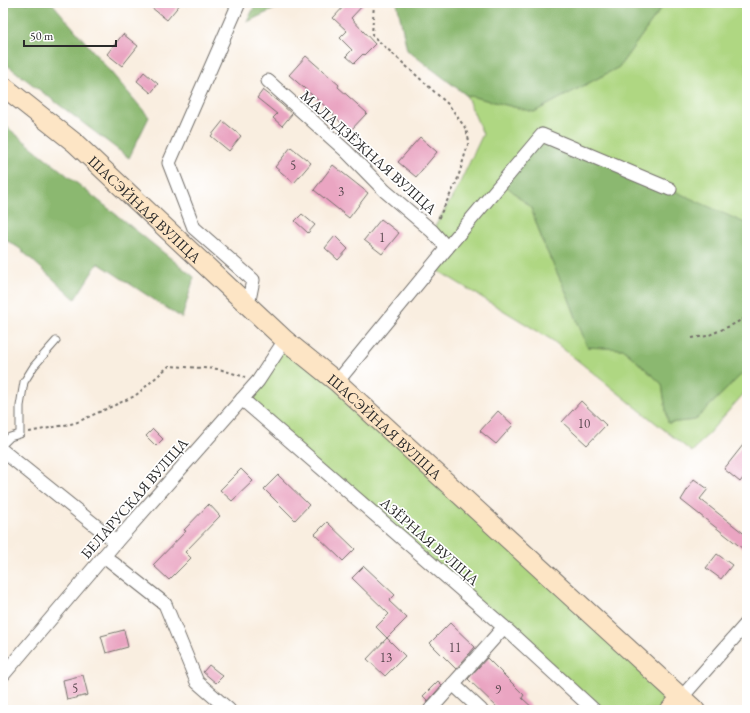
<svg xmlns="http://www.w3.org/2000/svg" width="750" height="713" font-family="'EB Garamond',serif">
  <rect width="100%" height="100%" fill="#fff"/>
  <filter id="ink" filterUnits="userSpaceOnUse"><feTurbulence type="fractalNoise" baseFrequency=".025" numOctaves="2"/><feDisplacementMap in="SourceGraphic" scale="8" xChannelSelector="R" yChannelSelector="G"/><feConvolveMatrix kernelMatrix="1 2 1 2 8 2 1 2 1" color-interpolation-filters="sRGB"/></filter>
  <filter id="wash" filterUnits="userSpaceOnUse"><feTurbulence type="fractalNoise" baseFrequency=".012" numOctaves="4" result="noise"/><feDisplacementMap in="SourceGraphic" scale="16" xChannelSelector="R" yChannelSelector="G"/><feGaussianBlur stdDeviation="0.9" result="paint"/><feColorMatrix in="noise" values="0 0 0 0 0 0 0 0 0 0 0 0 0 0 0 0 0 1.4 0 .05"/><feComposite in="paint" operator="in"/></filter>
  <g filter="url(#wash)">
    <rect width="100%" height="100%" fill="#f9eee0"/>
    <g fill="#afd782" stroke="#6d8156">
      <path d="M 665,3 L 733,3 L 747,10 L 747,226 L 502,182 L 531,208 L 544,245 L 568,296 L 587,347 L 623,349 L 662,384 L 668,423 L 695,420 L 747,369 L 747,390 L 692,452 L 552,340 L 432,267 L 447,248 L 432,231 L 456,191 L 483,134 L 466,95 L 534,112 L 619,67 Z"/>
      <path d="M 285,340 L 681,698 L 670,710 L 594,710 L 242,399 Z"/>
    </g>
    <g fill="#8bb870" stroke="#5b724e">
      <path d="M 3,3 L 52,3 L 149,117 L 129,158 L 3,62 Z"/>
      <path d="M 256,3 L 287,3 L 247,22 Z"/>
      <path d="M 397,3 L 665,3 L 619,67 L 534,112 L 466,95 L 407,50 Z"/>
      <path d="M 3,124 L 194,277 L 182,318 L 98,263 L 75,299 L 19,248 L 3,238 Z"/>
      <path d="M 542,135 L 670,189 L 747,224 L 747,369 L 695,420 L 668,423 L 662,384 L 623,349 L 587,347 L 568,296 L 544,245 L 531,208 L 502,182 Z"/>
    </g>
    <g id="blocks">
      <g fill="#eaa5c2">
        <path d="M 146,3 L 181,3 L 167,20 Z"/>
        <path d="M 347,3 L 365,3 L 351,18 L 375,44 L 364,55 L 363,54 L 354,63 L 346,56 L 352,50 L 340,38 L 347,31 L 333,18 Z"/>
        <path d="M 123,34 L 138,46 L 122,66 L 107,54 Z"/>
        <path d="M 306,56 L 339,85 L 338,87 L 367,113 L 350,131 L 333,115 L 334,114 L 289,75 Z"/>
        <path d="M 144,72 L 158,84 L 151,93 L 137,81 Z"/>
        <path d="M 263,90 L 281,104 L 292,114 L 282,126 L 273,118 L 277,114 L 257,98 Z"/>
        <path d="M 223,121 L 241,136 L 229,151 L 211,136 Z"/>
        <path d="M 420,137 L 437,152 L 416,177 L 398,162 Z"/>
        <path d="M 291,147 L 311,163 L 294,183 L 275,167 Z"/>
        <path d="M 333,165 L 368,193 L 349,218 L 314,190 Z"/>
        <path d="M 302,214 L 315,225 L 308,233 L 295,221 Z"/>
        <path d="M 381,219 L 399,233 L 382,254 L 364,240 Z"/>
        <path d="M 335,236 L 348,249 L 338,260 L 325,248 Z"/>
        <path d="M 581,401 L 606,425 L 587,445 L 562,422 Z"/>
        <path d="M 498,411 L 513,425 L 496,444 L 480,431 Z"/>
        <path d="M 153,429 L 163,439 L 156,446 L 146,436 Z"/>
        <path d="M 747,440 L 747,473 L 740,482 L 724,469 Z"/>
        <path d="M 241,469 L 253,481 L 232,501 L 220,490 Z"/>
        <path d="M 278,475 L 309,505 L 295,520 L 264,489 Z"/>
        <path d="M 694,479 L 708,489 L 700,499 L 747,536 L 747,552 L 681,500 Z"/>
        <path d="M 209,504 L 220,516 L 185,552 L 191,558 L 169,580 L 153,565 L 186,531 L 184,530 Z"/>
        <path d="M 327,522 L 355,549 L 343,561 L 315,534 Z"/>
        <path d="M 717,554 L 732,565 L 721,579 L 706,568 Z"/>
        <path d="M 364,566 L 395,595 L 389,601 L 407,618 L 387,638 L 376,627 L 389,614 L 352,578 Z"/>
        <path d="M 450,623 L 475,647 L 456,669 L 430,643 Z"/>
        <path d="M 124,630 L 128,647 L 106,653 L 101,636 Z"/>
        <path d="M 387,638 L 405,656 L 385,676 L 367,659 Z"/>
        <path d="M 487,658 L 524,695 L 522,698 L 535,710 L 500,710 L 468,679 Z"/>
        <path d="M 209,665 L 223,676 L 216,683 L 203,672 Z"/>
        <path d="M 83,675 L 88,695 L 67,700 L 63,680 Z"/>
        <path d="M 438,681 L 442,685 L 428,701 L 423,696 Z"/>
      </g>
    </g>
  </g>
  <g filter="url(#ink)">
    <use href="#blocks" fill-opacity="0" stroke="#736f6a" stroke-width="1"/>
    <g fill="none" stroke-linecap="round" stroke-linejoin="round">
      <defs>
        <path id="service" d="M 3,444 L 10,437 L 20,434 L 20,406 L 24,382 L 34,366 L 56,341"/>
        <g id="minor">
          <path d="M 239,3 L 169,163 L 194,228 L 253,280 L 248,305"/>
          <path d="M 268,81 L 346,151 L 385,191 L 432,231 L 447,248"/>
          <path d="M 337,382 L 447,248 L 542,135 L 670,189"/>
          <path d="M 242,399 L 504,627 L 594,710"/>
          <path d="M 3,451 L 116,542"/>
          <path d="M 104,556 L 165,604 L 197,682 L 229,710"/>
          <path d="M 3,675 L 116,542 L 258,381 L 285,340"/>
          <path d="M 453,684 L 481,710"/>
          <path d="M 681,698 L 747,623"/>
          <path d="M 430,710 L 504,627"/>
        </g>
        <g id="secondary">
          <path id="s1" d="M 3,86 L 75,143 L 285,340 L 337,382 L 695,710"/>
          <path d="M 670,710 L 681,698"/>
        </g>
      </defs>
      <use href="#service" stroke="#736f6a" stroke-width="9"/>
      <use href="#minor" stroke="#736f6a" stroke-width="15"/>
      <use href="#secondary" stroke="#736f6a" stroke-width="21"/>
      <g stroke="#736f6a" stroke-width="2" stroke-dasharray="3 3" stroke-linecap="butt">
        <path d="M 374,3 L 372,35 L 449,105 L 466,129 L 469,141 L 457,181 L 438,219"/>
        <path d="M 692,338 L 707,336 L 730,326 L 747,317"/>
        <path d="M 29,432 L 75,423 L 135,396 L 169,366 L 219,369 L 245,377"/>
      </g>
      <use href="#service" stroke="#fff" stroke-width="7"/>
      <use href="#minor" stroke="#fff" stroke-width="13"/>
      <use href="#secondary" stroke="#fde5c5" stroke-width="19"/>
    </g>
  </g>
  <g text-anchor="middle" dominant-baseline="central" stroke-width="3.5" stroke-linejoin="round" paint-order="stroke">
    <g font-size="13" fill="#5b4a51">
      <text x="293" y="165">5</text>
      <text x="341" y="191">3</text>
      <text x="382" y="237">1</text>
      <text x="584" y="423">10</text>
      <text x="455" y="647">11</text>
      <text x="386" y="657">13</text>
      <text x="75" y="688">5</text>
      <text x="498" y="689">9</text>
    </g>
    <g font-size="15" fill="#2b2b2b" stroke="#fff">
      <text transform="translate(369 152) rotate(42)">МАЛАДЗЁЖНАЯ ВУЛІЦА</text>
      <text stroke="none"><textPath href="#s1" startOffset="188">ШАСЭЙНАЯ ВУЛІЦА</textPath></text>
      <text stroke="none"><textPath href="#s1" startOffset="512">ШАСЭЙНАЯ ВУЛІЦА</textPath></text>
      <text transform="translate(134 498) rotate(-49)">БЕЛАРУСКАЯ ВУЛІЦА</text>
      <text transform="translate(430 541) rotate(41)">АЗЁРНАЯ ВУЛІЦА</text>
    </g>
  </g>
  <rect width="750" height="713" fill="none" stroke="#fff" stroke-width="16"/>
  <path d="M24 40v6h92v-6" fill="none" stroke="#2b2b2b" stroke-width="2"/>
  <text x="30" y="40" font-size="12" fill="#2b2b2b" stroke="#ffffff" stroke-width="3" paint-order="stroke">50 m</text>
</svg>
